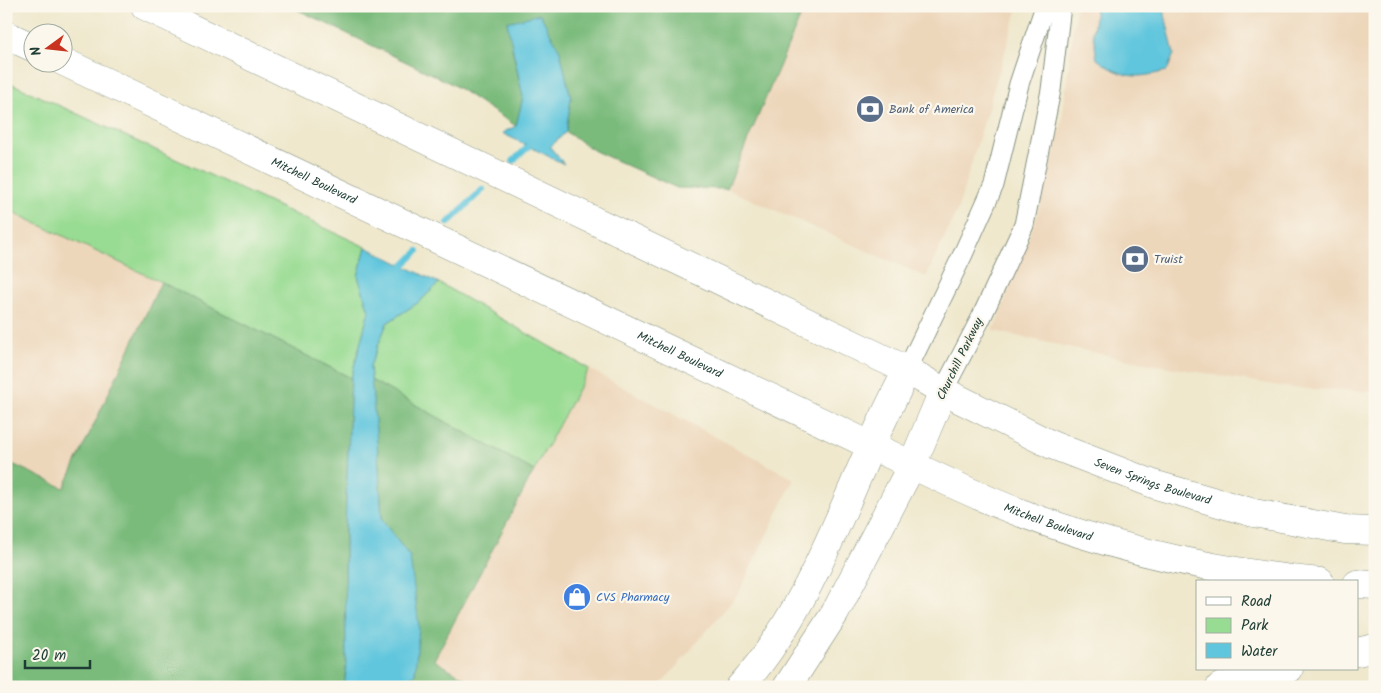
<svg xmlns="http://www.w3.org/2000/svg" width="1381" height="693" font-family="Kalam,sans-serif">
  <rect width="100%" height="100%" fill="#fbf7ec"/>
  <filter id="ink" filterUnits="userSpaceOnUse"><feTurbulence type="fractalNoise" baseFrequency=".02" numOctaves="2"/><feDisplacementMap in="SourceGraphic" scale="10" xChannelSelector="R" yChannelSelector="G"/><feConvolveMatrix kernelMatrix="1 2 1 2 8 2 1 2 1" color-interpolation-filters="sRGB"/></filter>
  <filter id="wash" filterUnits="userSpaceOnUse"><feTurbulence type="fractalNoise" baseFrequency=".0096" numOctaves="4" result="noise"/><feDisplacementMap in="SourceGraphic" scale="20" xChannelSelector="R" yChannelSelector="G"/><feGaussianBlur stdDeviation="1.12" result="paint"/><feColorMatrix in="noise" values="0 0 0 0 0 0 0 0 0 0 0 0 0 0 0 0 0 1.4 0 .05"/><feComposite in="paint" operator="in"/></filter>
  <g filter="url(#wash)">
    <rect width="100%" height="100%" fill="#efe8cd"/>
    <g fill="#edd7bb">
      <path d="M 822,6 L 999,6 L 1017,11 L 958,208 L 926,277 L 727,189 L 802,13 Z"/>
      <path d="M 1076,6 L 1375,6 L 1375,392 L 1292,388 L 1139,362 L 993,331 L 1037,216 L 1062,121 Z"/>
      <path d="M 6,209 L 161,282 L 64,489 L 6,461 Z"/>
      <path d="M 589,369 L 794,479 L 738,594 L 665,680 L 656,687 L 480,687 L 434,660 Z"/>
    </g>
    <g fill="#98db92" stroke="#5c8c63">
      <path d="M 6,81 L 366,247 L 358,276 L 369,311 L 351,378 L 161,282 L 6,209 Z"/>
      <path d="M 439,283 L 589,369 L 534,471 L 371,380 L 370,366 L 387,323 L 419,302 Z"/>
    </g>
    <g fill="#7abb7c" stroke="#4c7c58">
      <path d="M 290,6 L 822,6 L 802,13 L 727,189 L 677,188 L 595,151 L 566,132 L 571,98 L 560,51 L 512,48 L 523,97 L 516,126 L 452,84 Z"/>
      <path d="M 161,282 L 351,378 L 345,527 L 346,671 L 344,687 L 6,687 L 6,461 L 64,488 Z"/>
      <path d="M 371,380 L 534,471 L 434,660 L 480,687 L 403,687 L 415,673 L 410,557 L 382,521 L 378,452 Z"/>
    </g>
    <g fill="#60c6dd" stroke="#408288">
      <path d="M 1096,6 L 1163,6 L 1174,54 L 1167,71 C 1134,79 1125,79 1097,59 L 1093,33 Z"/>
      <path d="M 540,14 L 560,51 L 571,98 L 566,132 L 550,147 L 564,164 L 502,133 L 516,126 L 523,97 L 507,22 Z"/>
      <path d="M 366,247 L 439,283 L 419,302 L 387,323 L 370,366 L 378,452 L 382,520 L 410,557 L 419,626 L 415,673 L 403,687 L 344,687 L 346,671 L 345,527 L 351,378 L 369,311 L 358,276 Z"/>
    </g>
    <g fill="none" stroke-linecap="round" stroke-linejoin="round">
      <g stroke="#60c6dd" stroke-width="6">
        <path d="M 513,161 L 528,147"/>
        <path d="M 448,223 L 483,189"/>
        <path d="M 403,266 L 418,251"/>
      </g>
    </g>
  </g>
  <g filter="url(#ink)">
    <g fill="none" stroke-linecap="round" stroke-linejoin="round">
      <defs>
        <g id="minor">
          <path d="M 907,370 L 963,254 L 994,185 L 1019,84 L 1045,6"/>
          <path d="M 943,391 L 981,318 L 1024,225 L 1051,90 L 1061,6"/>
        </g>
        <g id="primary">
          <path id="s1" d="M 145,6 L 907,370 L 943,391 L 1052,445 L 1156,485 L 1254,513 L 1345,530 L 1375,531"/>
          <path d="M 6,35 L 32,47"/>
          <path id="s2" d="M 62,61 L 912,465 C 946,481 979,497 1013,510 C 1111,548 1215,572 1320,582"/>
          <path d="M 1357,584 L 1375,585"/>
          <path d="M 1357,652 L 1375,648"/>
          <path d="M 740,687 C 802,618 834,529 871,446 C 882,420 895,395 907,370"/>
          <path d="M 787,687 L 835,613 L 912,465 L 943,391"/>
          <path d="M 1220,687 L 1289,669"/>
        </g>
      </defs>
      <use href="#minor" stroke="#879280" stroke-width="21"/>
      <use href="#primary" stroke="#879280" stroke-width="29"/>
      <use href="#minor" stroke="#fff" stroke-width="19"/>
      <use href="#primary" stroke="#fff" stroke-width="28"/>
    </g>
  </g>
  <defs>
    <symbol id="bank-disc" viewBox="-11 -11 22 22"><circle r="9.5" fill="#5c6f8a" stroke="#fbf7ec"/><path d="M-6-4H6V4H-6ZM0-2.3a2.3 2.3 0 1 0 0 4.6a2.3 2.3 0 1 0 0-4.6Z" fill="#fff"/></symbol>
    <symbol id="shop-disc" viewBox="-11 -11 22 22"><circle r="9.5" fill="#3f7fe0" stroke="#fbf7ec"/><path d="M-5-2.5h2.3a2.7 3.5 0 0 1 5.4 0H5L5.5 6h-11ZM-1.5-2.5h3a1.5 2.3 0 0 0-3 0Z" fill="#fff"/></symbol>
  </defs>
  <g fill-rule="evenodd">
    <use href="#bank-disc" x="854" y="93" width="32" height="32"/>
    <use href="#bank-disc" x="1119" y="243" width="32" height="32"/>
    <use href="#shop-disc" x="561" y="581" width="32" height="32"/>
  </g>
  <g text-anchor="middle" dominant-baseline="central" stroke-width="4.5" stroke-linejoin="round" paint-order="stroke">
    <g font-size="12" fill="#4e5e75" stroke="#fbf7ec" text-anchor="start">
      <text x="889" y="109">Bank of America</text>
      <text x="1154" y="259">Truist</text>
    </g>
    <g font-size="12" fill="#1f3d34" stroke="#fbf7ec">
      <text stroke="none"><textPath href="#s2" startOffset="279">Mitchell Boulevard</textPath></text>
      <text stroke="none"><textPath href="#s2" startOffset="684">Mitchell Boulevard</textPath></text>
      <text transform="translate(960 359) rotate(-64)">Churchill Parkway</text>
      <text stroke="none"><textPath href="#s1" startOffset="1115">Seven Springs Boulevard</textPath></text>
      <text stroke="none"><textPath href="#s2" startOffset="1089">Mitchell Boulevard</textPath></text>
    </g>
    <g font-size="12" fill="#366cbe" stroke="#fbf7ec" text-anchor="start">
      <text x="596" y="597">CVS Pharmacy</text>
    </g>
  </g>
  <rect width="1381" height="693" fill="none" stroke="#fbf7ec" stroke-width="25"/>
  <rect x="1196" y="580" width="162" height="90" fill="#fbf7ec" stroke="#a3ada2"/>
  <rect x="1206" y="597" width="25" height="8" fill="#ffffff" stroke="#a3ada2"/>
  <text x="1241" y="606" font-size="15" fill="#1f3d34">Road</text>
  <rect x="1206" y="618" width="25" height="15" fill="#98db92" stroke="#a3ada2"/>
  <text x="1241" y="630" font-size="15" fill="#1f3d34">Park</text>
  <rect x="1206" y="643" width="25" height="15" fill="#60c6dd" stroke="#a3ada2"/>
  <text x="1241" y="656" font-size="15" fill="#1f3d34">Water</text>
  <g transform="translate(48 48) rotate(255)"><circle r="24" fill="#fbf7ec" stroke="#a3ada2"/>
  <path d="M0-4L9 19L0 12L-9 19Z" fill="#c8321e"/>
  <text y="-8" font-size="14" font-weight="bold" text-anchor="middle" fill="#1f3d34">N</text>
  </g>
  <path d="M25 660v8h65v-8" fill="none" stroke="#1f3d34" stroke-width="2.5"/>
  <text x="32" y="660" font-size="15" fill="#1f3d34" stroke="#fbf7ec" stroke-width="4" paint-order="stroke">20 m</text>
</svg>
